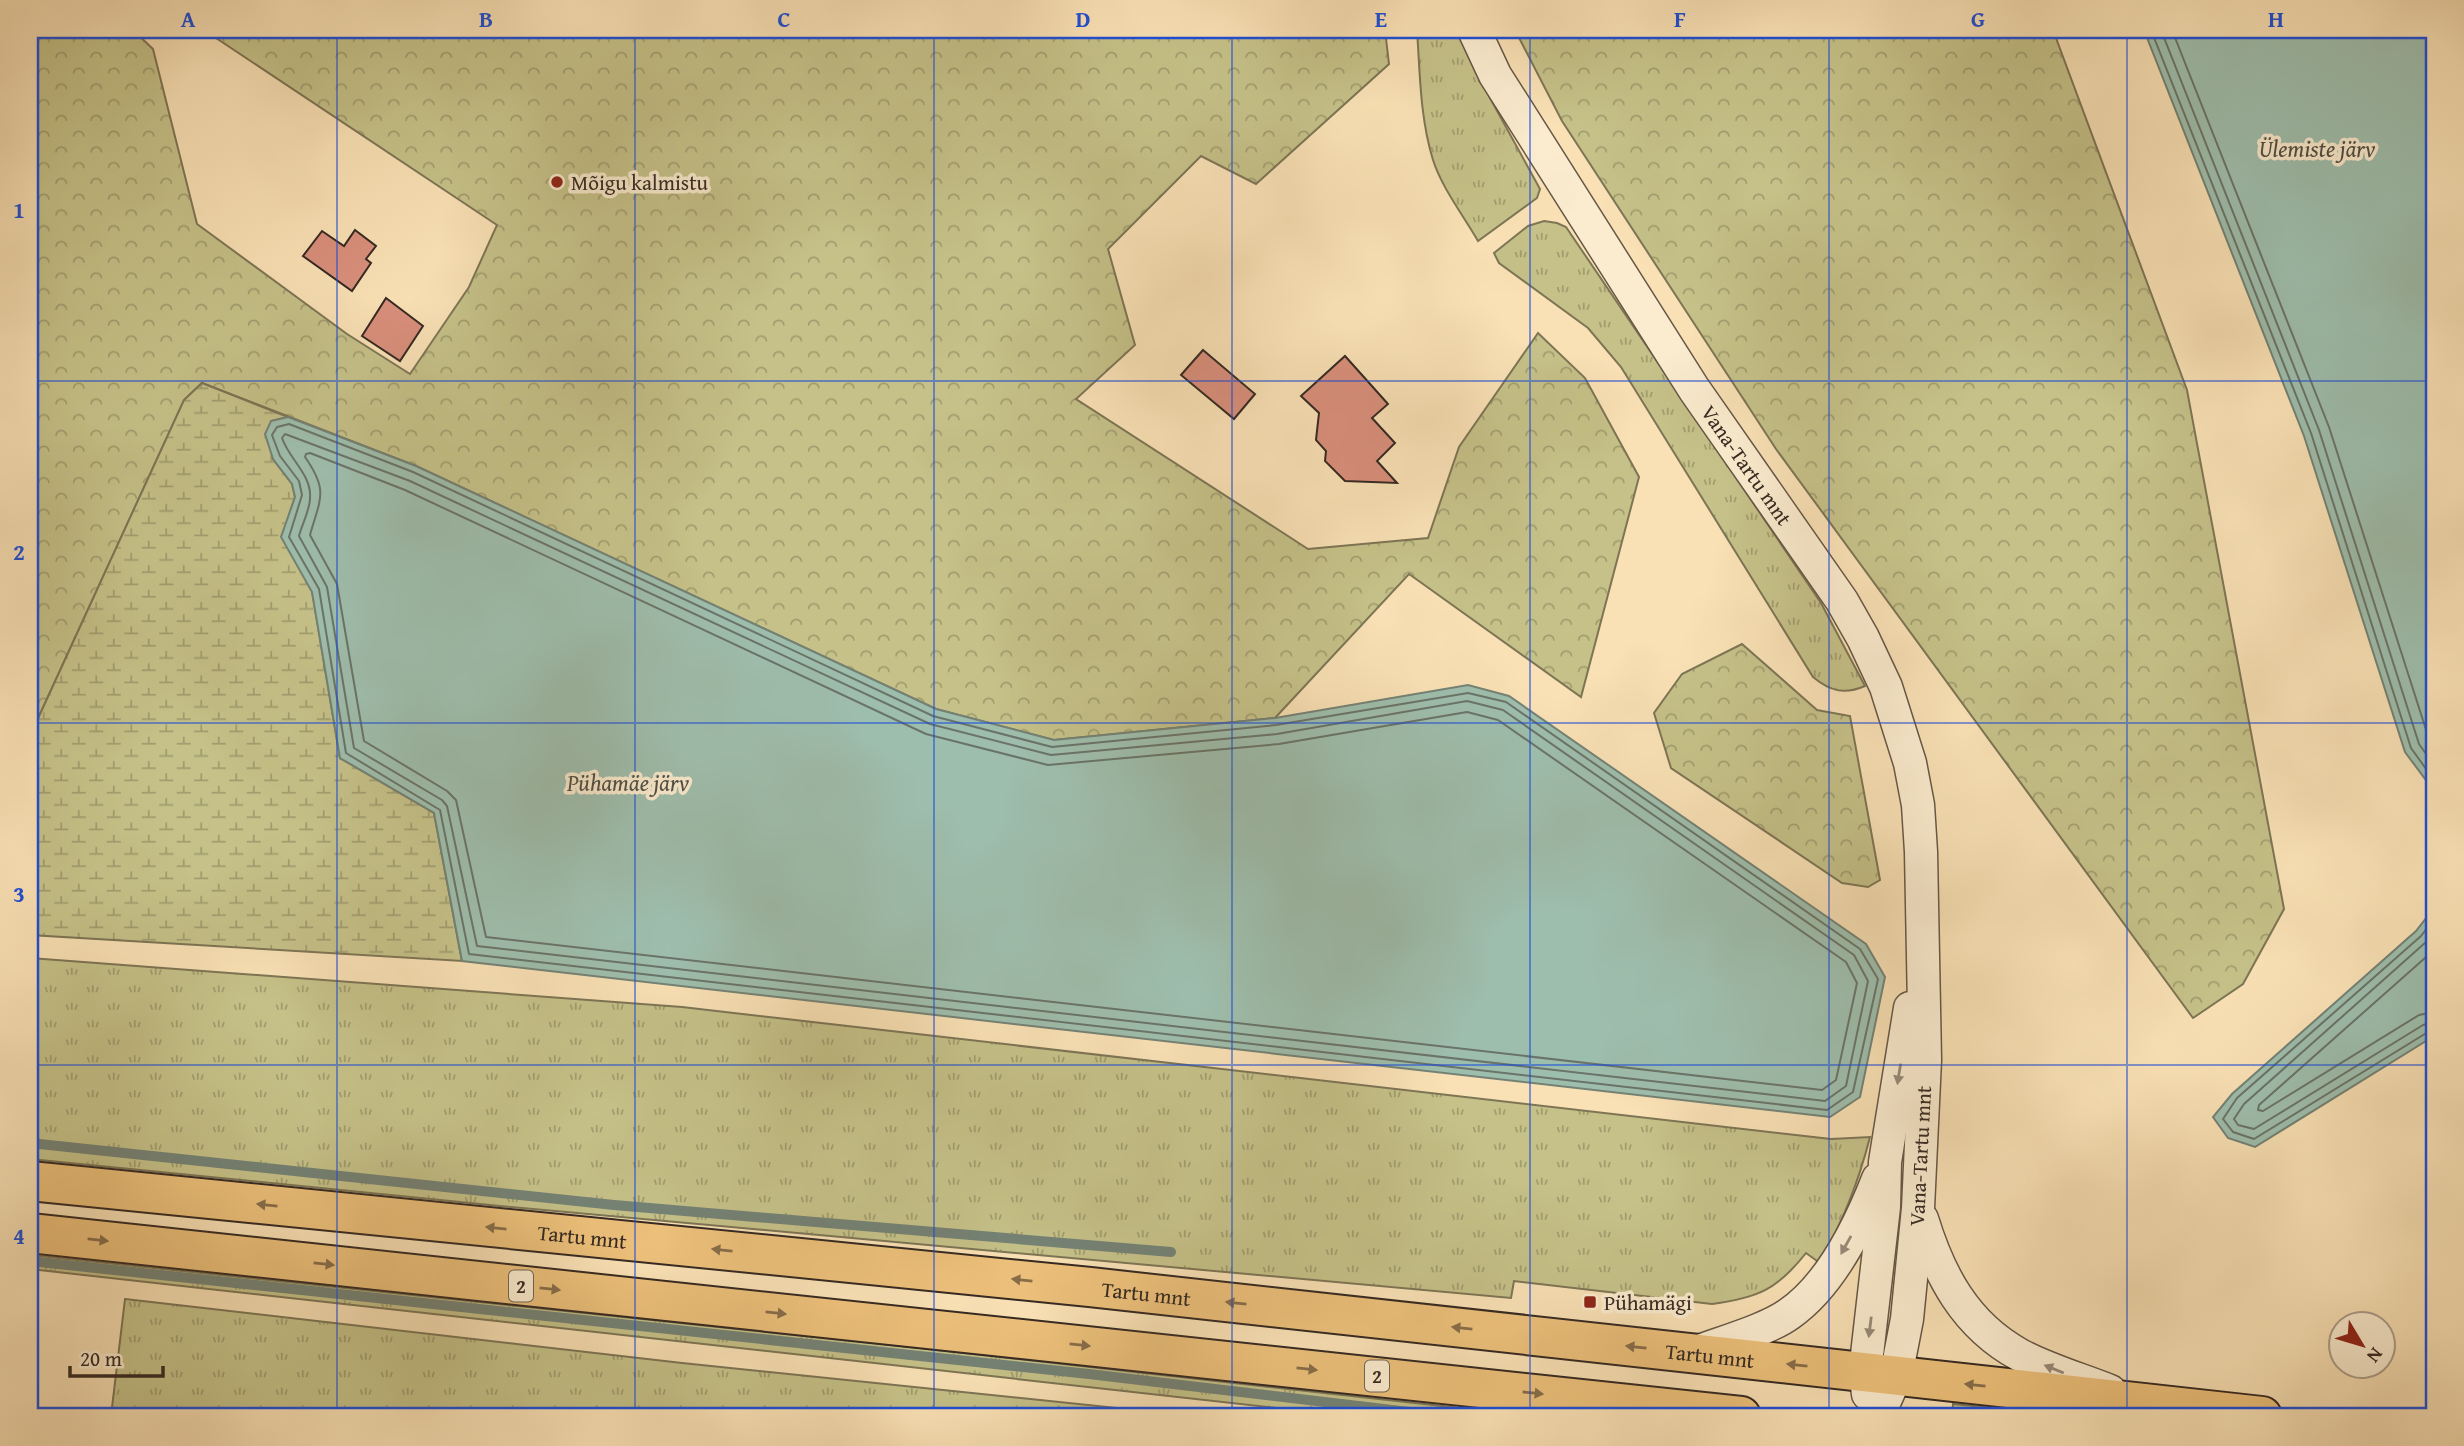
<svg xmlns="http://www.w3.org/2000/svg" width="2464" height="1446" font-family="'Gentium Book Plus',serif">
  <defs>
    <pattern id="grass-tufts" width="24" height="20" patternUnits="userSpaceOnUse" patternTransform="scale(1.75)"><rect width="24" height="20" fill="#c5c188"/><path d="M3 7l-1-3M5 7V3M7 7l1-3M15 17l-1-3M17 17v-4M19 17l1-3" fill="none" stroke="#a19d6f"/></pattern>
    <pattern id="forest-crowns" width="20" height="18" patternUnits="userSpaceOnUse" patternTransform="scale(1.75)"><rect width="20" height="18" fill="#c5c188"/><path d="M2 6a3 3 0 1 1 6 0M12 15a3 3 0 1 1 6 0" fill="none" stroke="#a19d6f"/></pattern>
    <pattern id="wetland-marsh" width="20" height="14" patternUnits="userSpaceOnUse" patternTransform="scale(1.75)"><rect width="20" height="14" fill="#c5c188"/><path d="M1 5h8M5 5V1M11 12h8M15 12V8" fill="none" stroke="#a19d6f"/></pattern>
  </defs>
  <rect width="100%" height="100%" fill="#f9e1b5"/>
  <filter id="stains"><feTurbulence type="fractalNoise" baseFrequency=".00286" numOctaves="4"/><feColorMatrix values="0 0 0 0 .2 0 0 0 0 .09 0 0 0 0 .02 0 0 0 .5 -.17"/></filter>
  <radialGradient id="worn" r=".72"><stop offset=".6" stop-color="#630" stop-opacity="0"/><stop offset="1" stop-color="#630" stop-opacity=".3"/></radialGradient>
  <g fill="url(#grass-tufts)" stroke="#7d7555" stroke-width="2">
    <path d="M 1417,30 L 1457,30 L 1490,98 L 1540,189 L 1537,198 L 1478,241 C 1463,215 1442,188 1433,160 C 1420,118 1420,73 1417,30 Z"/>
    <path d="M 1544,221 L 1557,223 L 1566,227 L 1821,603 L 1865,686 C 1844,695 1830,691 1813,677 L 1621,367 L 1588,328 L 1499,263 L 1494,253 L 1528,226 Z"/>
    <path d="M 30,958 L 682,1007 L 1831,1139 L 1870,1137 C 1858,1184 1843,1220 1820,1263 L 1806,1253 C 1777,1290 1757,1298 1712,1304 L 1514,1281 L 1511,1298 L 511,1207 L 30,1159 Z"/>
    <path d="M 30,1255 L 919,1348 L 1469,1409 L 1469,1416 L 1349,1416 L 30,1269 Z"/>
    <path d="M 125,1299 L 682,1363 L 1194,1416 L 111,1416 Z"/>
    <path d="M 1953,1404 L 2073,1416 L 1952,1416 Z"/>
  </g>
  <g fill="url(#forest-crowns)" stroke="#7d7555" stroke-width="2">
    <path d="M 30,30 L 133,30 L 153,49 L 197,224 L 347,334 L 410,374 L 469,287 L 497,225 L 204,30 L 1385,30 L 1389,64 L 1256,184 L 1201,156 L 1108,249 L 1135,345 L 1076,399 L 1308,549 L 1428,538 L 1459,447 L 1538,333 L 1585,378 L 1639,477 L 1581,697 L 1409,574 L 1275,718 L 1054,740 L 936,709 L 416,466 L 202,383 L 184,400 L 30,736 Z"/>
    <path d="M 1515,30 L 2053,30 L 2187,390 L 2284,909 L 2243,984 L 2193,1018 L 1776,449 L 1562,121 Z"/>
    <path d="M 1742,644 L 1817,710 L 1850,716 L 1880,880 L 1868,887 L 1842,883 L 1671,768 L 1654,713 L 1682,674 Z"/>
  </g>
  <path fill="url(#wetland-marsh)" stroke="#7d7555" stroke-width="2" d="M 202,383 L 288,417 L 271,421 L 273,459 L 292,484 L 295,497 L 282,537 L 312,591 L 340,758 L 434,813 L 462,961 L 30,935 L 30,736 L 184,400 Z"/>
  <g fill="#9ebead" stroke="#748275" stroke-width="2">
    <path d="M 2144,30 L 2434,30 L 2434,791 L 2405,752 L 2304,436 Z"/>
    <path d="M 288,417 L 416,466 L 936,709 L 1054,740 L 1275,718 L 1468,685 L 1509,696 L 1866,944 L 1885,977 L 1860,1097 L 1830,1117 L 462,961 L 434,813 L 340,758 L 312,592 L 281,537 L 295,497 L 292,484 L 273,459 L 265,434 L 271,421 Z"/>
    <path d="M 2434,908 L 2434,1036 L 2255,1147 L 2228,1138 L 2213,1117 L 2232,1094 L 2416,931 Z"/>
  </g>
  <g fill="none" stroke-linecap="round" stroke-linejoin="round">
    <g stroke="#6a7468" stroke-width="2">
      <path d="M 2151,30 L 2311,433 L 2411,748 L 2434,780"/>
      <path d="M 2161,30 L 2319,430 L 2419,744 L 2434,765"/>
      <path d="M 2172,30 L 2329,427 L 2429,739 L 2434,747"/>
      <path d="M 289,424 L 413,472 L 933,716 L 1052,747 L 1276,725 L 1468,693 L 1506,702 L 1860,949 L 1878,979 L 1853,1092 L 1827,1110 L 469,954 L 440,810 L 346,753 L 319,589 L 289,537 L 302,495 L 299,481 L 280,456 L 272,435 L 277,427 Z"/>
      <path d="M 285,434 L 410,481 L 930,724 L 1051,755 L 1277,734 L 1467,701 L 1503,710 L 1854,955 L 1868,981 L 1846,1086 L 1825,1101 L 477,946 L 447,806 L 442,800 L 354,748 L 327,587 L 299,536 C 302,524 310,510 310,498 C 312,475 289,459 282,438 Z"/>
      <path d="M 310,453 L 405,490 L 926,734 L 1048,765 L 1279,744 L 1467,712 L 1498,720 L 1846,962 L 1857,983 L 1836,1080 L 1822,1090 L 486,937 L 456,800 L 447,791 L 364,741 L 337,584 L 310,535 C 320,499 329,491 305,457 L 306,454 Z"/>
      <path d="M 2434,919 L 2421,936 L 2237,1098 L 2223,1119 L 2233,1132 L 2254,1139 L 2428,1032 L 2434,1031"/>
      <path d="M 2434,933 L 2426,942 L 2244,1104 L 2234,1119 L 2238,1125 L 2254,1129 L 2423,1025 L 2434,1022"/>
      <path d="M 2434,950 L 2259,1105 L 2258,1110 L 2263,1111 L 2419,1015 L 2434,1012"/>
    </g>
    <g stroke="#748275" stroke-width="10">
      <path d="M 30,1143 L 614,1205 L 1171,1252"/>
      <path d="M 30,1261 L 1089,1374 L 1443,1416"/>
    </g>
  </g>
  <g fill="#d98f7c" stroke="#352922" stroke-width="2">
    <path d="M 355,230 L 376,246 L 366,259 L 371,263 L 352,291 L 303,256 L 322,231 L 344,246 Z"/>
    <path d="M 386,298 L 423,326 L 400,361 L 362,336 Z"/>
    <path d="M 1203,350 L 1255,394 L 1234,419 L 1181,375 Z"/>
    <path d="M 1345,356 L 1388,404 L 1372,418 L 1395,443 L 1377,461 L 1397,483 L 1345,481 L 1325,461 L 1326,451 L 1316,440 L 1319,413 L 1301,396 Z"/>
  </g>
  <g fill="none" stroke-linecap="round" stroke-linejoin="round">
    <defs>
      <g id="minor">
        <path id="s1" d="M 1474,30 L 1495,75 L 1694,389 L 1842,601 L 1863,638 L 1886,687 L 1910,763 L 1918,805 L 1921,852 L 1925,1060 L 1918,1208 L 1907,1319 L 1896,1376 L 1878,1416"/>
        <path d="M 1922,1219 C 1939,1275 1965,1325 2020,1355 C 2048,1370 2080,1379 2110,1391"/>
        <path d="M 1694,1353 C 1720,1343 1767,1330 1789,1314 C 1831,1285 1860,1225 1878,1179"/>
        <path d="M 1868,1394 L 1865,1372 L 1884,1207 L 1885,1162 L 1910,1008"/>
      </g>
      <g id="highway">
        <path id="s2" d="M 30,1181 L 1090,1287 L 2262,1416"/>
        <path d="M 30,1233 L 1741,1416"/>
      </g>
    </defs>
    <use href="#minor" stroke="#665747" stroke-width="35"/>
    <use href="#highway" stroke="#352922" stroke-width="42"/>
    <use href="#minor" stroke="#fbeccf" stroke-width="32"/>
    <use href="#highway" stroke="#ecc07a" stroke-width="38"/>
  </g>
  <defs><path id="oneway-solid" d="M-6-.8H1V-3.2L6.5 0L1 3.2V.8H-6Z" transform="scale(1.75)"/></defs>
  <g fill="#988a78">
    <use href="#oneway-solid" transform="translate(1899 1074) rotate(99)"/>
    <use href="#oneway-solid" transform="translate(1846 1245) rotate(119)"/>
    <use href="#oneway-solid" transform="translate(1870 1327) rotate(97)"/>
    <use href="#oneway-solid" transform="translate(2054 1369) rotate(-158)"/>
  </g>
  <g fill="#876d4a">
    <use href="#oneway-solid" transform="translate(267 1205) rotate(-174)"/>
    <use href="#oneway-solid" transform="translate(496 1228) rotate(-174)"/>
    <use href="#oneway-solid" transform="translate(98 1240) rotate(6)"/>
    <use href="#oneway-solid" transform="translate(722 1250) rotate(-174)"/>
    <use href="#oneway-solid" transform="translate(324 1264) rotate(6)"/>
    <use href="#oneway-solid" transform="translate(1022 1280) rotate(-174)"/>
    <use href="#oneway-solid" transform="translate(550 1289) rotate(6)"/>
    <use href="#oneway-solid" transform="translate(1236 1303) rotate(-174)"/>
    <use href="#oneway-solid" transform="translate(776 1313) rotate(6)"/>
    <use href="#oneway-solid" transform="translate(1462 1328) rotate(-174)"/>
    <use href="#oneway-solid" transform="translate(1080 1345) rotate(6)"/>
    <use href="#oneway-solid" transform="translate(1636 1347) rotate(-174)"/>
    <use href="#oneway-solid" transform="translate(1797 1365) rotate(-174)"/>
    <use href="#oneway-solid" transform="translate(1307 1369) rotate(6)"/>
    <use href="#oneway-solid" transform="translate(1975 1385) rotate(-174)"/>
    <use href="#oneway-solid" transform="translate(1533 1393) rotate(6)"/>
  </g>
  <path fill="none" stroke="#1d4ed8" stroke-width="2" stroke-opacity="0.55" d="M 337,30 L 337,1416M 635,30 L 635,1416M 934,30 L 934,1416M 1232,30 L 1232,1416M 1530,30 L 1530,1416M 1829,30 L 1829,1416M 2127,30 L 2127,1416M 30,381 L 2434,381M 30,723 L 2434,723M 30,1065 L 2434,1065"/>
  <g fill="#8f2418" stroke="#fbeccf" stroke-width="2.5">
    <circle cx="557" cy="182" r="7"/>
    <rect x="1583" y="1295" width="14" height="14" rx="3.5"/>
  </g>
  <g text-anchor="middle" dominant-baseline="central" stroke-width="7" stroke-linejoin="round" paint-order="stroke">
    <g fill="#fbeccf" stroke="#706456" stroke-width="2">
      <rect x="509" y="1270.5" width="24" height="31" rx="5"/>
      <rect x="1365" y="1360.5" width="24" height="31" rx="5"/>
    </g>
    <g font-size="19" font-weight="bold" fill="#352922">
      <text x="521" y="1286">2</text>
      <text x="1377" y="1376">2</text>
    </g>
    <g font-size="21" fill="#352922" stroke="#fbeccf" text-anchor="start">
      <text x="571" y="182">Mõigu kalmistu</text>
      <text x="1604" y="1302">Pühamägi</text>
    </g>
    <g font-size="21" fill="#352922" stroke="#fbeccf">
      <text stroke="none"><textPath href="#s1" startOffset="514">Vana-Tartu mnt</textPath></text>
      <text transform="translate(1920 1156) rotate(-87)">Vana-Tartu mnt</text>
      <text stroke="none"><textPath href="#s2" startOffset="555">Tartu mnt</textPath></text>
      <text stroke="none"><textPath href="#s2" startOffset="1122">Tartu mnt</textPath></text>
      <text stroke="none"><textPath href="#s2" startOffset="1689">Tartu mnt</textPath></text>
    </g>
    <g font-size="23" font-style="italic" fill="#4f4e45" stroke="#fbeccf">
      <text x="2317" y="148">Ülemiste järv</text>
      <text x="628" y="782">Pühamäe järv</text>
    </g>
  </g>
  <rect width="2464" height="1446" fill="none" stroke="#f9e1b5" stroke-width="77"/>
  <g transform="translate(2362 1345) rotate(128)"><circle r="33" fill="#fbeccf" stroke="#ac9e8a" stroke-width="2"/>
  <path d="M0-5L12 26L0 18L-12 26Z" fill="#8f2418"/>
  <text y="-10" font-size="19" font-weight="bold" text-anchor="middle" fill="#352922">N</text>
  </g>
  <path d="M70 1366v10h93v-10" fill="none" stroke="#352922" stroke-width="3.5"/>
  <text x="80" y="1366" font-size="21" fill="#352922" stroke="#fbeccf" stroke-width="5" paint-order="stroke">20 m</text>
  <rect x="38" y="38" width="2388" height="1370" fill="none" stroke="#1d4ed8" stroke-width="2.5"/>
  <g font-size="23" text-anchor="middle" font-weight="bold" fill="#1d4ed8">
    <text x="188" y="27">A</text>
    <text x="486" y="27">B</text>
    <text x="784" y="27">C</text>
    <text x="1083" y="27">D</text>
    <text x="1381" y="27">E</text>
    <text x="1680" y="27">F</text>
    <text x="1978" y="27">G</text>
    <text x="2276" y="27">H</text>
    <text x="19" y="218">1</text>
    <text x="19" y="560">2</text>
    <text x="19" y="902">3</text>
    <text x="19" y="1244">4</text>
  </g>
  <rect width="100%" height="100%" filter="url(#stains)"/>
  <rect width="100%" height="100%" fill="url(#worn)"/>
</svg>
